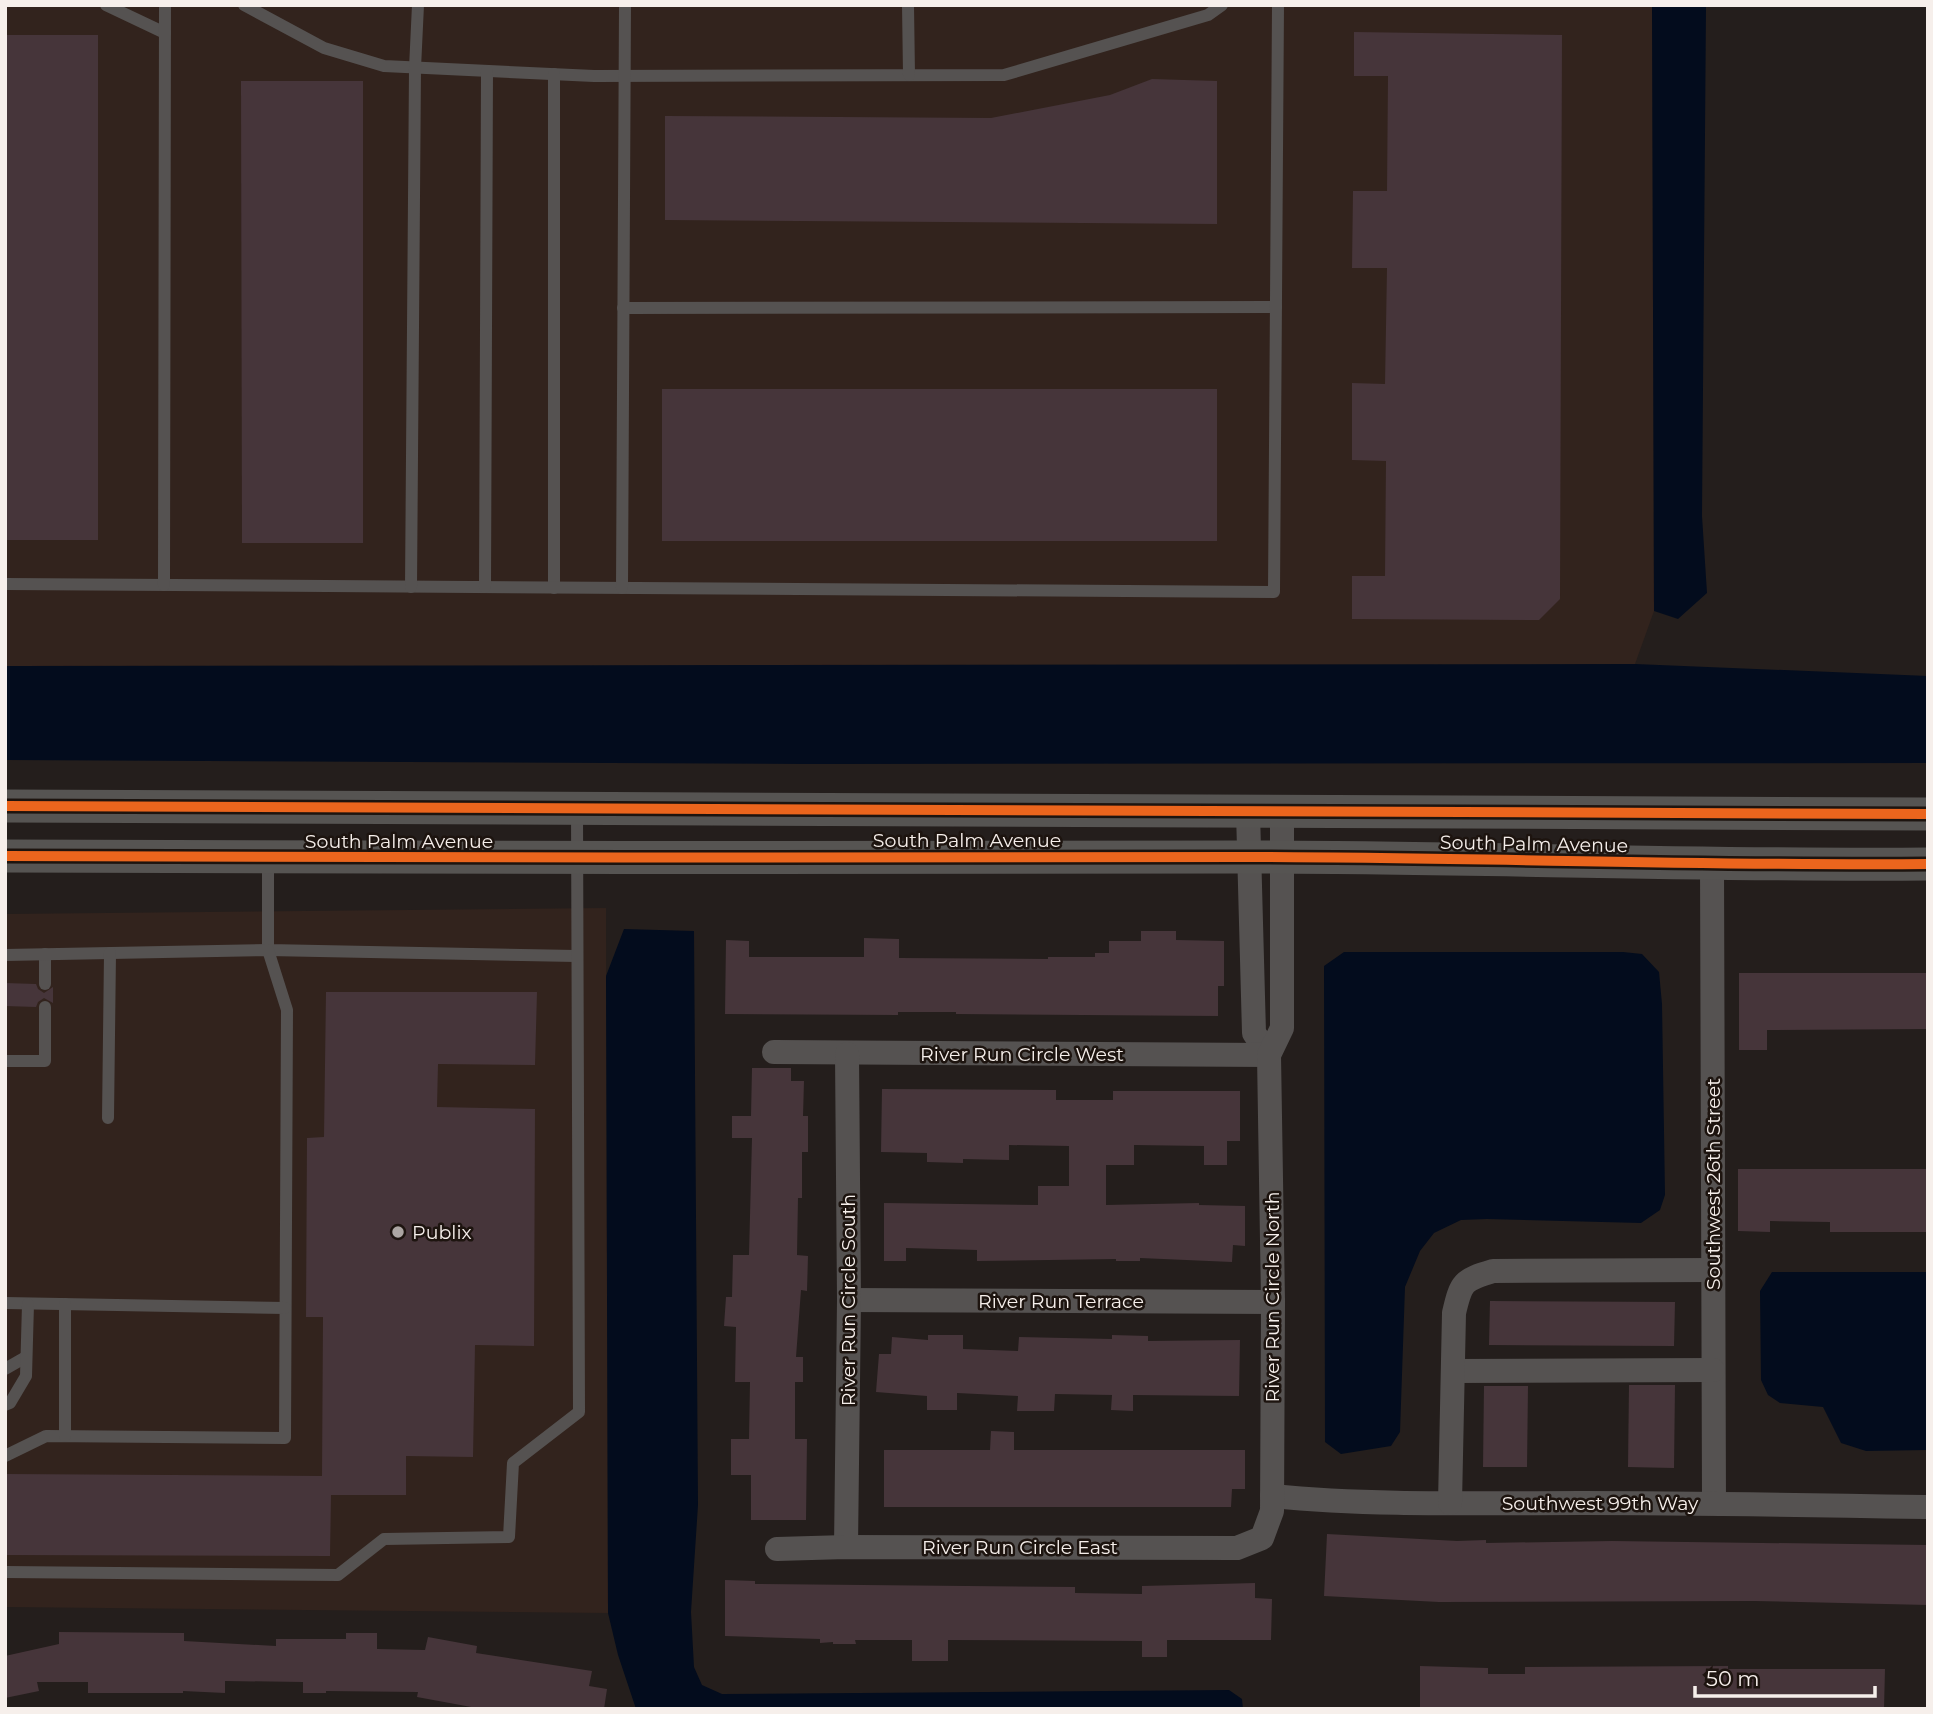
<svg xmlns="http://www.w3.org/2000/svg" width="1933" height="1714" font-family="Montserrat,sans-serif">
  <rect width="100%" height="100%" fill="#241e1c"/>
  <g fill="#32231d">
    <path d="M 5,5 L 1652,5 L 1654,611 L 1635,664 L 5,666 Z"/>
    <path d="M 606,908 L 608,1613 L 5,1607 L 5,914 Z"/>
  </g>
  <g fill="#030c1d">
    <path d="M 1652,5 L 1706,5 L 1702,516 L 1707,593 L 1678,619 L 1654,611 Z"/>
    <path d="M 1635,664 L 1928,676 L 1928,763 L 809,764 L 5,760 L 5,666 Z"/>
    <path d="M 624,929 L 694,931 L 698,1505 L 691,1612 L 694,1667 L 702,1685 L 722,1694 L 1229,1690 L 1242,1699 L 1243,1709 L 636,1709 L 618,1655 L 608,1613 L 606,976 Z"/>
    <path d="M 1344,952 L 1623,952 L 1642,954 L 1659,972 L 1662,1004 L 1665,1195 L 1660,1210 L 1641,1223 L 1487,1219 L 1461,1220 L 1434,1233 L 1420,1251 L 1405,1287 L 1400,1432 L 1391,1446 L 1341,1454 L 1325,1442 L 1324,966 Z"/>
    <path d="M 1772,1272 L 1928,1272 L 1928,1450 L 1866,1451 L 1841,1443 L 1823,1407 L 1780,1403 L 1768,1395 L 1761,1380 L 1760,1291 Z"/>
  </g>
  <g fill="#46353a">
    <path d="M 1354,32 L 1562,35 L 1560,599 L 1539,620 L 1352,619 L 1352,576 L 1385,576 L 1386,461 L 1352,460 L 1352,383 L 1385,384 L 1387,268 L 1352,268 L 1353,191 L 1387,191 L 1388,76 L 1354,76 Z"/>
    <rect x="5" y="35" width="93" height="505"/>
    <path d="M 1152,79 L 1217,81 L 1217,224 L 665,220 L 665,116 L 991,118 L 1110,95 Z"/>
    <path d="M 241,81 L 363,81 L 363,543 L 242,543 Z"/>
    <rect x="662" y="389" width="555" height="152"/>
    <path d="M 1141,931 L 1176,931 L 1176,940 L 1224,941 L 1224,986 L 1218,986 L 1218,1016 L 956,1014 L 956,1012 L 898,1012 L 898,1015 L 725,1014 L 726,940 L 749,941 L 749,957 L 864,957 L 864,938 L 899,939 L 899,958 L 1048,959 L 1048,957 L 1095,957 L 1095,953 L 1109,953 L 1109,941 L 1141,941 Z"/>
    <path d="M 1739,973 L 1928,973 L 1928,1029 L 1767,1030 L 1767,1050 L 1739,1050 Z"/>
    <path d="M 5,983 L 36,984 L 38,989 L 44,993 L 53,987 L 53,1003 L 44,998 L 38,1002 L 36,1007 L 5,1006 Z"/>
    <path d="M 326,992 L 537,992 L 535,1065 L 438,1064 L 437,1107 L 535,1109 L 534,1346 L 475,1345 L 473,1457 L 406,1456 L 406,1495 L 331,1495 L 330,1556 L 5,1555 L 5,1474 L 322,1476 L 323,1317 L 306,1317 L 307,1138 L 324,1137 Z"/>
    <path d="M 752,1068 L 791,1068 L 791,1081 L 804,1081 L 803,1116 L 808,1116 L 808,1152 L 802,1152 L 802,1198 L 798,1198 L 797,1255 L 808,1256 L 807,1291 L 801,1290 L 796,1357 L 803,1357 L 803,1382 L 795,1382 L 795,1439 L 807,1439 L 806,1520 L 751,1520 L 751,1475 L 731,1475 L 731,1439 L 749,1439 L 750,1382 L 735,1382 L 736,1327 L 724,1326 L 726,1297 L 732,1297 L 733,1255 L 749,1255 L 752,1138 L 732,1138 L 732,1116 L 751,1116 Z"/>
    <path d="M 882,1089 L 1056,1090 L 1056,1100 L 1113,1100 L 1113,1091 L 1240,1091 L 1240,1141 L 1227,1141 L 1227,1165 L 1204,1165 L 1204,1146 L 1134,1145 L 1134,1165 L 1106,1165 L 1106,1205 L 1199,1203 L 1199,1205 L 1245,1206 L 1245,1246 L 1233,1245 L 1232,1262 L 1140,1258 L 1140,1261 L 1116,1261 L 1116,1259 L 977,1261 L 977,1250 L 906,1248 L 906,1261 L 884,1261 L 884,1203 L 1038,1205 L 1038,1186 L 1069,1186 L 1069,1146 L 1009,1145 L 1009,1160 L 963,1159 L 963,1163 L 927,1162 L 927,1153 L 881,1152 Z"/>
    <path d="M 1738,1169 L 1928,1169 L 1928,1232 L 1830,1232 L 1830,1222 L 1770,1221 L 1770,1232 L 1738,1231 Z"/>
    <path d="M 1490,1301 L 1675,1302 L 1674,1346 L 1489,1345 Z"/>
    <path d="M 928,1335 L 963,1335 L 963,1349 L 1018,1351 L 1019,1337 L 1112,1339 L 1112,1335 L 1148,1336 L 1148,1341 L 1240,1340 L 1239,1396 L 1133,1395 L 1133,1411 L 1111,1410 L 1112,1395 L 1055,1394 L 1054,1411 L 1017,1411 L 1018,1396 L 957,1393 L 957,1410 L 927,1410 L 927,1396 L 876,1392 L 879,1354 L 891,1354 L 892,1337 L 928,1340 Z"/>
    <path d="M 1629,1385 L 1675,1385 L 1674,1468 L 1628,1467 Z"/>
    <path d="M 1484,1386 L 1528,1386 L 1527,1467 L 1483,1467 Z"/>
    <path d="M 991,1431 L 1014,1432 L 1014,1450 L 1245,1450 L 1245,1489 L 1232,1489 L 1231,1507 L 884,1507 L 884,1450 L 990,1450 Z"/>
    <path d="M 1327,1534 L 1457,1541 L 1486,1540 L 1486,1543 L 1612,1541 L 1928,1545 L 1928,1605 L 1754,1601 L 1439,1602 L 1324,1596 Z"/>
    <path d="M 725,1580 L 755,1581 L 755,1584 L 1075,1587 L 1075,1593 L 1142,1594 L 1142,1586 L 1255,1583 L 1255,1598 L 1272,1599 L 1271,1640 L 1167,1640 L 1167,1657 L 1142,1657 L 1142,1641 L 948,1640 L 948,1661 L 912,1661 L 912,1640 L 855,1640 L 856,1644 L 833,1644 L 833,1642 L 820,1643 L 820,1639 L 725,1636 Z"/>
    <path d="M 59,1632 L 184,1633 L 184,1641 L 276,1646 L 276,1639 L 346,1639 L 346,1633 L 377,1633 L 377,1649 L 425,1650 L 428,1637 L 477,1646 L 476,1653 L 592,1671 L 589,1686 L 607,1689 L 604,1709 L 482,1709 L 417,1697 L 418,1692 L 326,1691 L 326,1693 L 303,1693 L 303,1682 L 225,1681 L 225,1693 L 183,1691 L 183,1693 L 88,1693 L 88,1682 L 37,1682 L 39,1691 L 5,1698 L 5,1656 L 59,1644 Z"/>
    <path d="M 1420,1666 L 1488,1668 L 1488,1674 L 1525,1674 L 1525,1667 L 1728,1666 L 1728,1669 L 1885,1669 L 1884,1709 L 1420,1709 Z"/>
  </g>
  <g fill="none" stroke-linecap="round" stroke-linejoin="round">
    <g stroke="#555251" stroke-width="12">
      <path d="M 106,5 L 165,33"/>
      <path d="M 244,5 L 324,48 L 384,66 L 594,76 L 1004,75 L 1208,15 L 1222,5"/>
      <path d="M 908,5 L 909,75"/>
      <path d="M 554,74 L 554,588"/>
      <path d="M 623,308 L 1276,307"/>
      <path d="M 5,584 L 1274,592 L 1278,5"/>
      <path d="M 164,585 L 165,5"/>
      <path d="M 411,587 L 415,68 L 418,5"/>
      <path d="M 485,587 L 487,71"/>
      <path d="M 622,588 L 625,5"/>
      <path d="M 268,859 L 268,950 L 576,956"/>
      <path d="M 45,954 L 45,984"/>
      <path d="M 5,955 L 268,950 L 287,1010 L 285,1438 L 46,1436 L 5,1456"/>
      <path d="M 5,1061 L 45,1061 L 45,1007"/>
      <path d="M 108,1118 L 110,953"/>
      <path d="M 5,1303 L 285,1308"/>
      <path d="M 65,1304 L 65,1436"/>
      <path d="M 5,1369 L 26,1357"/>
      <path d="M 5,1405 L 10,1403 L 26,1376 L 28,1304"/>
      <path d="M 5,1572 L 338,1575 L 384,1539 L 509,1537 L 513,1463 L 579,1412 L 577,810"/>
    </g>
    <g stroke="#555251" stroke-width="24">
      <path d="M 1248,812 L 1254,1033 L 1269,1055"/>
      <path d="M 1712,865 L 1714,1503"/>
      <path d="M 774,1052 L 1269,1055"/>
      <path d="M 849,1300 L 1273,1302"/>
      <path d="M 1453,1371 L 1713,1370"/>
      <path d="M 1272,1496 C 1374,1506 1478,1503 1581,1503 C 1697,1503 1812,1505 1928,1507"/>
      <path d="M 1450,1503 L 1454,1313 C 1461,1282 1463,1280 1493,1271 L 1713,1270"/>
      <path d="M 846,1547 L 849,1300 L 847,1054"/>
      <path d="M 777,1549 L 846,1547 L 1237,1548 L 1262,1538 L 1272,1511 L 1273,1302 L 1269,1055 L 1282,1028 L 1282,812"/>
    </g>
    <g stroke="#565452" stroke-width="33">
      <path d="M 5,806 L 1928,814"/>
      <path d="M 5,856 C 417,860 830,856 1242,857 C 1471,857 1699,866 1928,864"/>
    </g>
    <defs>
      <g id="cycleway">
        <path d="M 5,806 L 1928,814"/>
        <path d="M 5,856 C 417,860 830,856 1242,857 C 1471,857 1699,866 1928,864"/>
      </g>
    </defs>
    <use href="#cycleway" stroke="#1d140f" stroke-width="15"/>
    <use href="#cycleway" stroke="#eb651d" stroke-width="10"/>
  </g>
  <circle fill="#aca6a3" stroke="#1d140f" stroke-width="2.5" cx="398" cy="1232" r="7"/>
  <g text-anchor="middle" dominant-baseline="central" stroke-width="5" stroke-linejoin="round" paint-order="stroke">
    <g font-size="19" fill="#f6efeb" stroke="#1d140f">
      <text x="967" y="840">South Palm Avenue</text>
      <text x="399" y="841">South Palm Avenue</text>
      <text transform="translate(1534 844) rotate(1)">South Palm Avenue</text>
      <text x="1022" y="1054">River Run Circle West</text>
      <text transform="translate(1713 1184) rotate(-90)">Southwest 26th Street</text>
      <text transform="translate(1272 1297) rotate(-90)">River Run Circle North</text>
      <text transform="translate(848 1300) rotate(-90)">River Run Circle South</text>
      <text x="1061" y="1301">River Run Terrace</text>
      <text x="1600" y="1503">Southwest 99th Way</text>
      <text x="1020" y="1547">River Run Circle East</text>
    </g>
    <g font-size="19" fill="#f6efeb" stroke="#1d140f" text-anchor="start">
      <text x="412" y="1232">Publix</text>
    </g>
  </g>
  <rect width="1933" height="1714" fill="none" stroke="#f6efeb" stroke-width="14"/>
  <path d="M1695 1686v10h180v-10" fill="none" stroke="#f6efeb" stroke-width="3.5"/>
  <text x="1706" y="1686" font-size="21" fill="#f6efeb" stroke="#1d140f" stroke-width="5" paint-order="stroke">50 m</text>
</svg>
